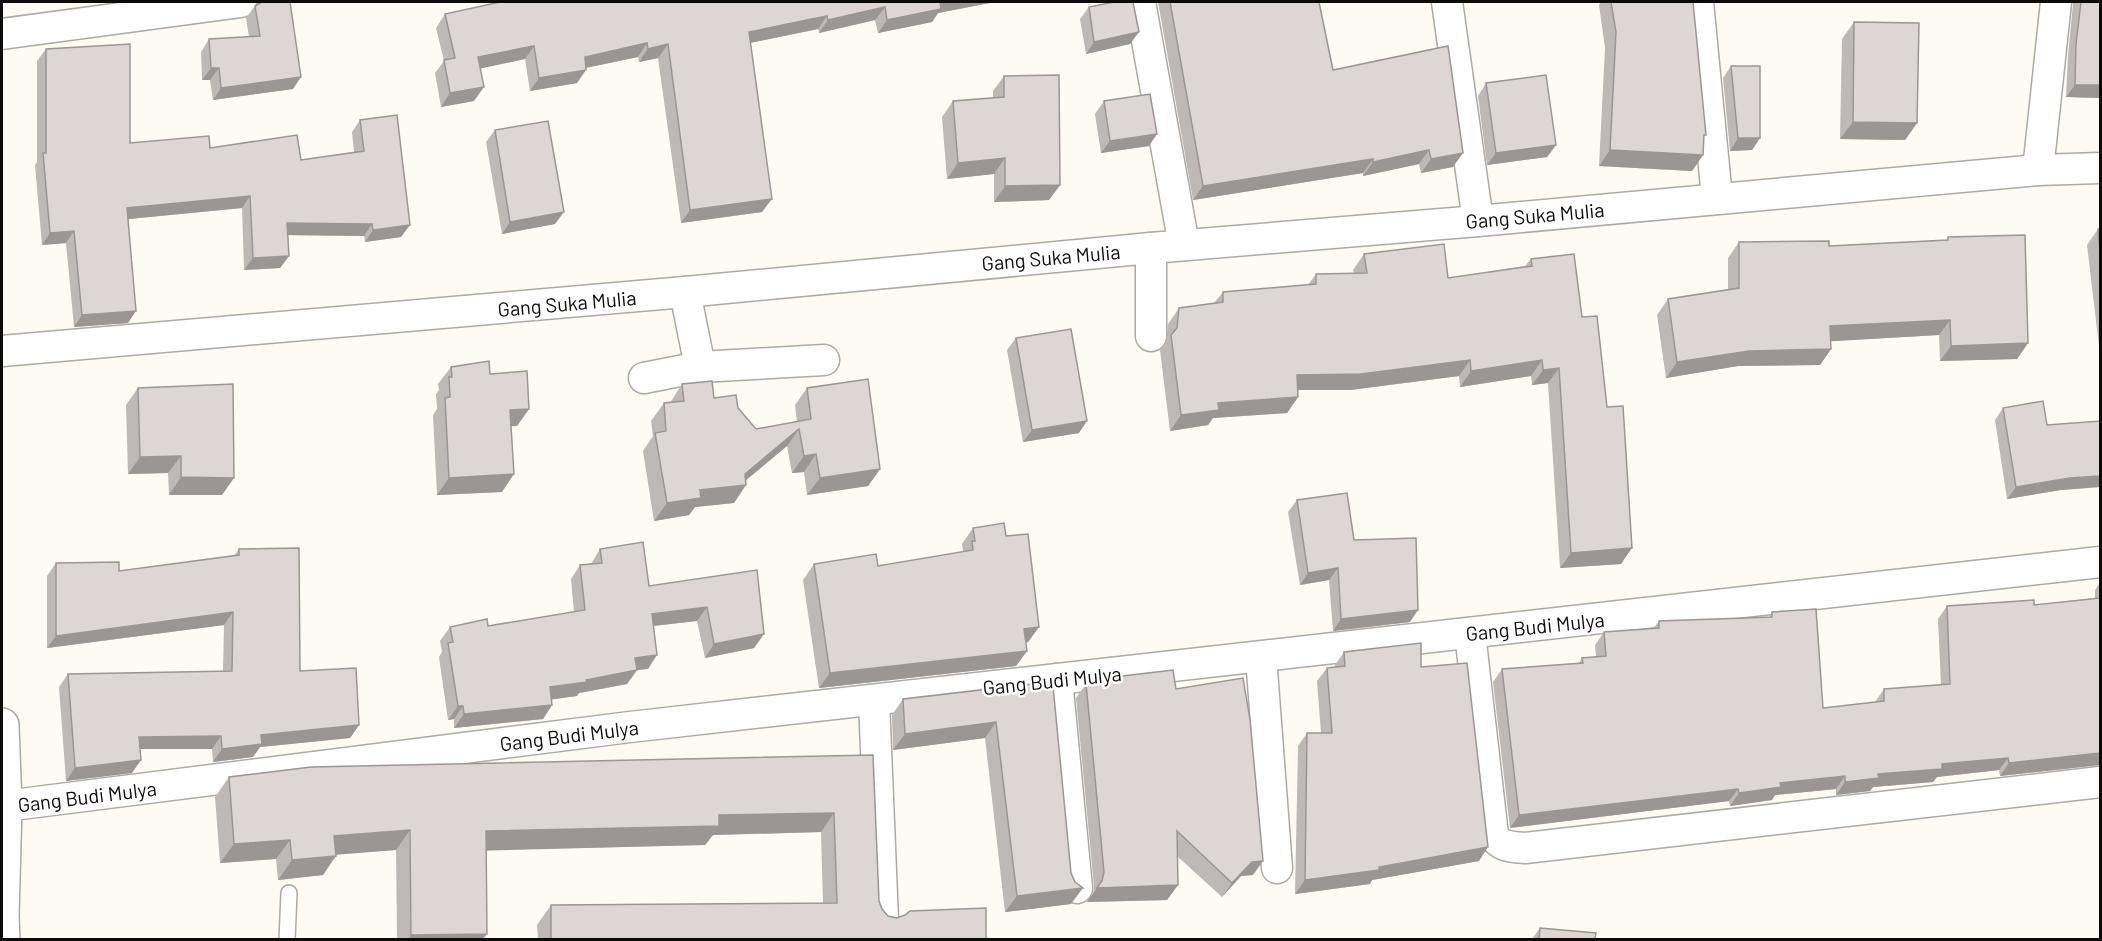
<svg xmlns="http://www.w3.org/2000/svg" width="2102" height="941" font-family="Barlow,sans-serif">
  <rect width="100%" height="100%" fill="#fefbf5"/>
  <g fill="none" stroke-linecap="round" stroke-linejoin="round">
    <defs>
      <path id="service" d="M 287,940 L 289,893"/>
      <g id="minor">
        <path d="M 1140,2 L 1184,245"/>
        <path d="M 1447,2 L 1478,221"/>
        <path d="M 1698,2 L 1717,198"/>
        <path d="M 2,34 L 241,2"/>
        <path d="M 2038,170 L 2056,2"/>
        <path d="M 685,292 L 700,367 L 824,360"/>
        <path d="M 1151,336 L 1151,248"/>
        <path d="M 2,351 L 685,292 L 1151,248 L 1478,221 L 2038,170 L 2100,168"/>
        <path d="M 644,378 L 700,367"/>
        <path d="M 1470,633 L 1493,835 C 1500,847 1512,847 1525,848 L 2100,782"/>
        <path d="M 1261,657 L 1277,868"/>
        <path d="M 1057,679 L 1077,888"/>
        <path d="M 874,700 L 883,920"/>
        <path d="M 5,806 L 630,727 L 2100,562"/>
      </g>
      <path id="tertiary" d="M 2,725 L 5,806 L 2,917 L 3,940"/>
    </defs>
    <use href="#service" stroke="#acaaa4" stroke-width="18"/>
    <use href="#minor" stroke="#acaaa4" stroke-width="33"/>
    <use href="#tertiary" stroke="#acaaa4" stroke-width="36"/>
    <use href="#service" stroke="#fff" stroke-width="15"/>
    <use href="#minor" stroke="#fff" stroke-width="30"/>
    <use href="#tertiary" stroke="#fff" stroke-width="33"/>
  </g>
  <g fill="#beb8b6">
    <path d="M 258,2 L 290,2 L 293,89 L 213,100 L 210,80 L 202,80 L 201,52 L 209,39 L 249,37 L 246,18 L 255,6 L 257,5 Z"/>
    <path d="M 995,2 L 938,13 L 932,22 L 878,33 L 875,20 L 819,33 L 818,29 L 750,43 L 762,212 L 681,223 L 658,58 L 639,62 L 638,57 L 586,68 L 577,83 L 530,91 L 525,59 L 480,68 L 474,101 L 441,107 L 435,73 L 444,61 L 436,28 L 445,14 Z"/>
    <path d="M 1158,2 L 1220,2 L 1333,70 L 1453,167 L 1421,173 L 1419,164 L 1363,176 L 1363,173 L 1193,200 Z"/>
    <path d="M 1601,2 L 1693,2 L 1704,138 L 1703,155 L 1692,171 L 1599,166 L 1605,48 L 1599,5 Z"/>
    <path d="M 2072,2 L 2100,2 L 2100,98 L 2066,97 L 2068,56 L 2073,4 Z"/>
    <path d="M 1089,7 L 1130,44 L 1086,54 L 1080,19 Z"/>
    <path d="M 1854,22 L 1917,123 L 1905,140 L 1840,139 L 1842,39 Z"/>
    <path d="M 46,49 L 130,143 L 210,148 L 301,160 L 354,152 L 352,132 L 360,120 L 401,237 L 365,242 L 364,236 L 288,235 L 289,256 L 280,268 L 244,270 L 242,208 L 128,219 L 128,323 L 74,327 L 66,243 L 42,245 L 35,165 L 37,162 L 37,61 Z"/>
    <path d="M 1731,66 L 1760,138 L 1752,150 L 1730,151 L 1723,78 Z"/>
    <path d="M 1004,76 L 1060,185 L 1049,200 L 994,202 L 994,174 L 947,179 L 942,117 L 953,101 L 993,98 L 993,91 Z"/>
    <path d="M 1486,83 L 1556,145 L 1547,157 L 1487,165 L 1478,96 Z"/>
    <path d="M 1104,101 L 1149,146 L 1101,153 L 1095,114 Z"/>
    <path d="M 495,130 L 555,224 L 502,234 L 486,142 Z"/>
    <path d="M 2098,229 L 2100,229 L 2100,346 L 2099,346 L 2087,245 Z"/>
    <path d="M 1948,237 L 2028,343 L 2017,359 L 1940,361 L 1939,335 L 1831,341 L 1831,349 L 1820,365 L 1738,366 L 1666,378 L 1657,315 L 1668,299 L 1728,290 L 1728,258 L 1739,242 L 1829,246 L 1946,240 Z"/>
    <path d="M 1364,254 L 1448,278 L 1525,266 L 1531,259 L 1582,317 L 1621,564 L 1560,568 L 1548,383 L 1532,385 L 1531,376 L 1460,387 L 1459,376 L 1350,390 L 1298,390 L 1298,397 L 1287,413 L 1213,418 L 1208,425 L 1170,431 L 1160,350 L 1166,342 L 1168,324 L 1179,308 L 1214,303 L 1223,292 L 1308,285 L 1316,274 L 1354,273 L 1353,270 Z"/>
    <path d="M 1016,338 L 1079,433 L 1023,442 L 1007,350 Z"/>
    <path d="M 451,367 L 490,374 L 529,409 L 517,426 L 511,426 L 502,492 L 437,495 L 433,415 L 437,409 L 436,394 L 439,390 L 438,384 Z"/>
    <path d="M 682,384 L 738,408 L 756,429 L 797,422 L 795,405 L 807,388 L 880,469 L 868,486 L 807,495 L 804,472 L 792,473 L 787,446 L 746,480 L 734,503 L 695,507 L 689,515 L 654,521 L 643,451 L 653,436 L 651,421 L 664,403 L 670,403 Z"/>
    <path d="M 138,388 L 222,495 L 169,495 L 168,473 L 128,474 L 126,405 Z"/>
    <path d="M 2003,408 L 2047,425 L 2100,421 L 2100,487 L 2061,490 L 2007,499 L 1995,420 Z"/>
    <path d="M 1297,500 L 1410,622 L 1333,631 L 1329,580 L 1300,585 L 1288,512 Z"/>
    <path d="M 973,528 L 1006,536 L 1039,627 L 1028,642 L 1026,643 L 1027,651 L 1016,666 L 819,688 L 803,580 L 814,564 L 878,566 L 963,552 L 962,544 Z"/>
    <path d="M 239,549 L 300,671 L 359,725 L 350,738 L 260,747 L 253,757 L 213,762 L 212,749 L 140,749 L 132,773 L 66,781 L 59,687 L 68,674 L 223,671 L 224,625 L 47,648 L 47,576 L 56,563 L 119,571 L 234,556 Z"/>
    <path d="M 600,549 L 649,586 L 757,570 L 764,634 L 754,648 L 705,658 L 697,621 L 654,626 L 648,669 L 637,670 L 627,684 L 579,693 L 577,696 L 552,699 L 552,705 L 543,719 L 454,728 L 454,719 L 448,720 L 439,657 L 442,652 L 440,641 L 450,627 L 488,626 L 574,612 L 571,579 L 580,565 L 591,564 Z"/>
    <path d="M 2100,582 L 2100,765 L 2000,776 L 1999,770 L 1937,777 L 1933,782 L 1873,787 L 1870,791 L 1836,795 L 1836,789 L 1775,795 L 1772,800 L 1730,806 L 1729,801 L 1510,828 L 1493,682 L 1502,669 L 1579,663 L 1582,658 L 1596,657 L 1595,645 L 1604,632 L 1653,629 L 1659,621 L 1769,617 L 1772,612 L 1823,708 L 1875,702 L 1884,689 L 1941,685 L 1938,619 L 1947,606 L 2034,605 L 2095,598 L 2095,590 Z"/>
    <path d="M 1344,652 L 1421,667 L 1479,861 L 1372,880 L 1370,884 L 1295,894 L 1298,746 L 1307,733 L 1321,733 L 1317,681 L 1327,668 L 1335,667 L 1335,665 Z"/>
    <path d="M 1097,679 L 1176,689 L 1253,875 L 1241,876 L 1222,897 L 1177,856 L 1178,885 L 1167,900 L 1087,902 L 1093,894 L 1094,886 L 1076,698 L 1086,684 L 1094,683 Z"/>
    <path d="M 1032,684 L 1071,904 L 1005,912 L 985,738 L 893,750 L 892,715 L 903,699 Z"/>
    <path d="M 873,755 L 879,901 L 882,909 L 888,916 L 986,939 L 538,939 L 537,925 L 551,905 L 823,903 L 821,832 L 713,835 L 705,845 L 486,850 L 483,939 L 397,939 L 396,850 L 336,854 L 323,875 L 278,880 L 276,859 L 220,863 L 215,797 L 229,777 Z"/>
    <path d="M 1540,928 L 1595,939 L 1532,939 Z"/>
  </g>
  <g fill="#9b9694">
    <path d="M 940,2 L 995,2 L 938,13 L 932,22 L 878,33 L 887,20 Z"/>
    <path d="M 885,7 L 875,20 L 819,33 L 828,20 Z"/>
    <path d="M 827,16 L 818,29 L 740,45 L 749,32 Z"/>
    <path d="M 1139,32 L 1130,44 L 1086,54 L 1094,42 Z"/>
    <path d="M 647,43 L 638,57 L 575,70 L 585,57 Z"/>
    <path d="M 668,44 L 658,58 L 639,62 L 648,49 Z"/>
    <path d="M 534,46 L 525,59 L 469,71 L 478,57 Z"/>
    <path d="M 211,68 L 219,68 L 210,80 L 202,80 Z"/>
    <path d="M 586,70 L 577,83 L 530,91 L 539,78 Z"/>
    <path d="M 301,77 L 293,89 L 213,100 L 221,88 Z"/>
    <path d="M 2075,85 L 2100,85 L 2100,98 L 2066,97 Z"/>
    <path d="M 484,87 L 474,101 L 441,107 L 450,93 Z"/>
    <path d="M 1853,122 L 1917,123 L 1905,140 L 1840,139 Z"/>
    <path d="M 1157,134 L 1149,146 L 1101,153 L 1110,141 Z"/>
    <path d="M 1738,138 L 1760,138 L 1752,150 L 1730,151 Z"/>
    <path d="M 1556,145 L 1547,157 L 1487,165 L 1496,153 Z"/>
    <path d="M 1429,150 L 1419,164 L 1363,176 L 1373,162 Z"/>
    <path d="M 1610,150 L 1703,155 L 1692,171 L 1599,166 Z"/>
    <path d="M 1463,153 L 1453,167 L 1421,173 L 1431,159 Z"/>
    <path d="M 1005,158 L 994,174 L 947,179 L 958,163 Z"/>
    <path d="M 1373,159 L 1363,173 L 1193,200 L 1203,186 Z"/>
    <path d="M 1060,185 L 1049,200 L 994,202 L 1005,186 Z"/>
    <path d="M 250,196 L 242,208 L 119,220 L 127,208 Z"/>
    <path d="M 772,199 L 762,212 L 681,223 L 690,210 Z"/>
    <path d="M 564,212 L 555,224 L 502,234 L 510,222 Z"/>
    <path d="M 287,223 L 372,224 L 364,236 L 279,235 Z"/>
    <path d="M 410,225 L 401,237 L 365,242 L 373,230 Z"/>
    <path d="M 74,231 L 66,243 L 42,245 L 50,233 Z"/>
    <path d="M 289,256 L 280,268 L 244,270 L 253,258 Z"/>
    <path d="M 136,311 L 128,323 L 74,327 L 82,315 Z"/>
    <path d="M 1950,320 L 1939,335 L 1819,342 L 1830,326 Z"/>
    <path d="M 2028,343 L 2017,359 L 1940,361 L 1951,346 Z"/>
    <path d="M 1831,349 L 1820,365 L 1738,366 L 1666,378 L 1677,362 L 1749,351 Z"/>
    <path d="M 1470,360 L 1459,376 L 1350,390 L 1286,390 L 1297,375 Z"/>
    <path d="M 1542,360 L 1531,376 L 1460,387 L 1471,371 Z"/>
    <path d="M 1559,368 L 1548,383 L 1532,385 L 1543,370 Z"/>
    <path d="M 1298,397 L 1287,413 L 1213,418 L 1208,425 L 1170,431 L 1181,415 L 1218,403 Z"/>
    <path d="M 529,409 L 517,426 L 498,427 L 510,410 Z"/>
    <path d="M 1087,421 L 1079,433 L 1023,442 L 1032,430 Z"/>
    <path d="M 799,429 L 787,446 L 739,486 L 746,485 L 734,503 L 695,507 L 689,515 L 654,521 L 667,503 L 745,474 Z"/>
    <path d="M 816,454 L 804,472 L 792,473 L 804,456 Z"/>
    <path d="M 181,456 L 168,473 L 128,474 L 140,457 Z"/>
    <path d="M 880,469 L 868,486 L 807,495 L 820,478 Z"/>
    <path d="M 514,474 L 502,492 L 437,495 L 449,478 Z"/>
    <path d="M 2100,476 L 2100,487 L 2061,490 L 2007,499 L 2016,487 L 2070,478 Z"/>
    <path d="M 181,477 L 234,478 L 222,495 L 169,495 Z"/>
    <path d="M 1632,548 L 1621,564 L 1560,568 L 1571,553 Z"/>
    <path d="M 1338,568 L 1329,580 L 1300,585 L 1308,573 Z"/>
    <path d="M 707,607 L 697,621 L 642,627 L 652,614 Z"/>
    <path d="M 1418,610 L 1410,622 L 1333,631 L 1341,619 Z"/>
    <path d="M 233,612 L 224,625 L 47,648 L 56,636 Z"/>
    <path d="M 1039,627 L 1028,642 L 1013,644 L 1024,629 Z"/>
    <path d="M 764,634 L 754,648 L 705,658 L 714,644 Z"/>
    <path d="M 1027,651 L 1016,666 L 819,688 L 830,673 Z"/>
    <path d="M 657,655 L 648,669 L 625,671 L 635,658 Z"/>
    <path d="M 637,670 L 627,684 L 579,693 L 577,696 L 541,701 L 550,687 Z"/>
    <path d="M 552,705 L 543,719 L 454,728 L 464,714 Z"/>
    <path d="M 458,706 L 463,706 L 454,719 L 448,720 Z"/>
    <path d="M 996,722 L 985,738 L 893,750 L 905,734 Z"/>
    <path d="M 359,725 L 350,738 L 260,747 L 253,757 L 213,762 L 222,749 L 261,735 Z"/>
    <path d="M 221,736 L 212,749 L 130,749 L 139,737 Z"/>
    <path d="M 2100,753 L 2100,765 L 2000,776 L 2009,763 Z"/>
    <path d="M 2008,758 L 1999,770 L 1937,777 L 1933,782 L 1873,787 L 1870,791 L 1836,795 L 1845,782 L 1878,774 L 1942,764 Z"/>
    <path d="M 141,760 L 132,773 L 66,781 L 75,768 Z"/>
    <path d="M 1845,776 L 1836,789 L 1775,795 L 1772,800 L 1730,806 L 1739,793 L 1780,783 Z"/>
    <path d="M 1738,789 L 1729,801 L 1510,828 L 1519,815 Z"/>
    <path d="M 834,813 L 821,832 L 713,835 L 705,845 L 472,851 L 486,831 L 719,815 Z"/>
    <path d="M 410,830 L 396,850 L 321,856 L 334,836 Z"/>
    <path d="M 290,840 L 276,859 L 220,863 L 234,844 Z"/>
    <path d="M 1488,847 L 1479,861 L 1372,880 L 1370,884 L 1295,894 L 1305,880 Z"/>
    <path d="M 336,856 L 323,875 L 278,880 L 292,860 Z"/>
    <path d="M 1263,861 L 1253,875 L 1241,876 L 1222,897 L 1232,883 L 1252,862 Z"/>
    <path d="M 1178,885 L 1167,900 L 1087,902 L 1097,888 Z"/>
    <path d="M 1083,888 L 1071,904 L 1005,912 L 1017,896 Z"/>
    <path d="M 487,934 L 483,939 L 408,939 L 411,935 Z"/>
  </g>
  <g fill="#ddd6d4" stroke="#9b9694" stroke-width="1.5">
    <path d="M 262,2 L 290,2 L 301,77 L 221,88 L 219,68 L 211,68 L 209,39 L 260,36 L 255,6 Z"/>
    <path d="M 500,2 L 940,2 L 941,9 L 887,20 L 885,7 L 828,20 L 827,16 L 749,32 L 772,199 L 690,210 L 668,44 L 648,49 L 647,43 L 585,57 L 586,70 L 539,78 L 534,46 L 478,57 L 484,87 L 450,93 L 444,60 L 455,58 L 445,14 Z"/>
    <path d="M 1114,2 L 1133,2 L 1139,32 L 1094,42 L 1089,7 Z"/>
    <path d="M 1170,2 L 1319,2 L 1333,70 L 1448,46 L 1463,153 L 1431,159 L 1429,150 L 1373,162 L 1373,159 L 1203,186 Z"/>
    <path d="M 1611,2 L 1693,2 L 1706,135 L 1704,135 L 1703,155 L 1610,150 L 1616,32 Z"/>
    <path d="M 2081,2 L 2100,2 L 2100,85 L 2075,85 L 2076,44 Z"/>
    <path d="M 1854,22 L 1919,23 L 1917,123 L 1853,122 Z"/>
    <path d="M 130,44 L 130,143 L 209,136 L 210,148 L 297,135 L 301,160 L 364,151 L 360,120 L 397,115 L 410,225 L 373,230 L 372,224 L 287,223 L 289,256 L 253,258 L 250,196 L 127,208 L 136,311 L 82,315 L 74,231 L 50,233 L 43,153 L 46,153 L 46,49 Z"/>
    <path d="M 1731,66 L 1760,66 L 1760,138 L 1738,138 Z"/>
    <path d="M 1059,75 L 1060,185 L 1005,186 L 1005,158 L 958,163 L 953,101 L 1004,97 L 1004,76 Z"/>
    <path d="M 1546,75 L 1556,145 L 1496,153 L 1486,83 Z"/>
    <path d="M 1150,94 L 1157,134 L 1110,141 L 1104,101 Z"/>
    <path d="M 548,121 L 564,212 L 510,222 L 495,130 Z"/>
    <path d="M 2098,229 L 2100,229 L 2100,253 Z"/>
    <path d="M 2025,235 L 2028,343 L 1951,346 L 1950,320 L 1830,326 L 1831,349 L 1749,351 L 1677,362 L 1668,299 L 1739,288 L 1739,242 L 1829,241 L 1829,246 L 1948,240 L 1948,237 Z"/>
    <path d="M 1444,244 L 1448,278 L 1532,266 L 1531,259 L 1574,254 L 1582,317 L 1597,316 L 1607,407 L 1623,406 L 1632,548 L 1571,553 L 1559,368 L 1543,370 L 1542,360 L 1471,371 L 1470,360 L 1361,374 L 1297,375 L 1298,397 L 1218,403 L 1219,410 L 1181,415 L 1171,335 L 1177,328 L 1179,308 L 1223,302 L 1223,292 L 1316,284 L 1316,274 L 1367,273 L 1364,254 Z"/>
    <path d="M 1071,329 L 1087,421 L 1032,430 L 1016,338 Z"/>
    <path d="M 489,361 L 490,374 L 527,371 L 529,409 L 510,410 L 514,474 L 449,478 L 445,398 L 450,397 L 449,377 L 452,377 L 451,367 Z"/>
    <path d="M 868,379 L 880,469 L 820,478 L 816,454 L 804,456 L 799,429 L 745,474 L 746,485 L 700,490 L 701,498 L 667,503 L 655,433 L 666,431 L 664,403 L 684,401 L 682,384 L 712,381 L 714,398 L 736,395 L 738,408 L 756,429 L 811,419 L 807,388 Z"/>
    <path d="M 233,384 L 234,478 L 181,477 L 181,456 L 140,457 L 138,388 Z"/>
    <path d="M 2043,401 L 2047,425 L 2100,421 L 2100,476 L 2070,478 L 2016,487 L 2003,408 Z"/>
    <path d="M 1347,493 L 1354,540 L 1416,538 L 1418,610 L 1341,619 L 1338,568 L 1308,573 L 1297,500 Z"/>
    <path d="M 1004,523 L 1006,536 L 1028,534 L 1039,627 L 1024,629 L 1027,651 L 830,673 L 814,564 L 876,554 L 878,566 L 973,550 L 972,541 L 975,541 L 973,528 Z"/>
    <path d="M 643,542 L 649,586 L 757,570 L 764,634 L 714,644 L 707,607 L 652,614 L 657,655 L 635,658 L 637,670 L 586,680 L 587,682 L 550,687 L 552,705 L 464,714 L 463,706 L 458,706 L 448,643 L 453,642 L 450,627 L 487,619 L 488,626 L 585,610 L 580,565 L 602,563 L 600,549 Z"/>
    <path d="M 299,548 L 300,671 L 356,668 L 359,725 L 261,735 L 262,744 L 222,749 L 221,736 L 139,737 L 141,760 L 75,768 L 68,674 L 232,671 L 233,612 L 56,636 L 56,563 L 119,562 L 119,571 L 239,555 L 239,549 Z"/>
    <path d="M 2100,598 L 2100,753 L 2009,763 L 2008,758 L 1942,764 L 1942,769 L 1878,774 L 1879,778 L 1845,782 L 1845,776 L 1780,783 L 1781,787 L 1739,793 L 1738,789 L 1519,815 L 1502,669 L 1583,663 L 1582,658 L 1606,656 L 1604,632 L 1659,628 L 1659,621 L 1772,617 L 1772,612 L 1816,609 L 1823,708 L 1884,701 L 1884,689 L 1950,684 L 1947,606 L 2034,600 L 2034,605 Z"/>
    <path d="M 1421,643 L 1421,667 L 1467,663 L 1488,847 L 1379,867 L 1379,870 L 1305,880 L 1307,733 L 1332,733 L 1327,668 L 1345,666 L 1344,652 Z"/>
    <path d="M 1173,670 L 1176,689 L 1243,678 L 1250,720 L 1263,861 L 1252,862 L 1232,883 L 1177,831 L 1178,885 L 1097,888 L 1102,881 L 1104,872 L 1086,684 L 1098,683 L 1097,679 Z"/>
    <path d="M 1032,684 L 1032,689 L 1053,686 L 1071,873 L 1075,882 L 1083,888 L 1017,896 L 996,722 L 905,734 L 903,699 Z"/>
    <path d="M 873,755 L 879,901 L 882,909 L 888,916 L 897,918 L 905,915 L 910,911 L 986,908 L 986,939 L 551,939 L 551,905 L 837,903 L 834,813 L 719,815 L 719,826 L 486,831 L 487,934 L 411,935 L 410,830 L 334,836 L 336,856 L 292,860 L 290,840 L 234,844 L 229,777 L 311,767 Z"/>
    <path d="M 1540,928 L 1596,933 L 1595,939 L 1539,939 Z"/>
  </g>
  <g text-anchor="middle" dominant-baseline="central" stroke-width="5" stroke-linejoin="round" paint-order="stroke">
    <g font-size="20" fill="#0c0b09" stroke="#fff">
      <text transform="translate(1535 215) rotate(-5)">Gang Suka Mulia</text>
      <text transform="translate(1051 257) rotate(-5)">Gang Suka Mulia</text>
      <text transform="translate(567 303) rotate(-5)">Gang Suka Mulia</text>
      <text transform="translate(1535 626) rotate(-6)">Gang Budi Mulya</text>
      <text transform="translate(1052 680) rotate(-6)">Gang Budi Mulya</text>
      <text transform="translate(569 735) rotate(-7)">Gang Budi Mulya</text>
      <text transform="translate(87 796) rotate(-7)">Gang Budi Mulya</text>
    </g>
  </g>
  <rect width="2102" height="941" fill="none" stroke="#0c0b09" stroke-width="6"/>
</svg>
